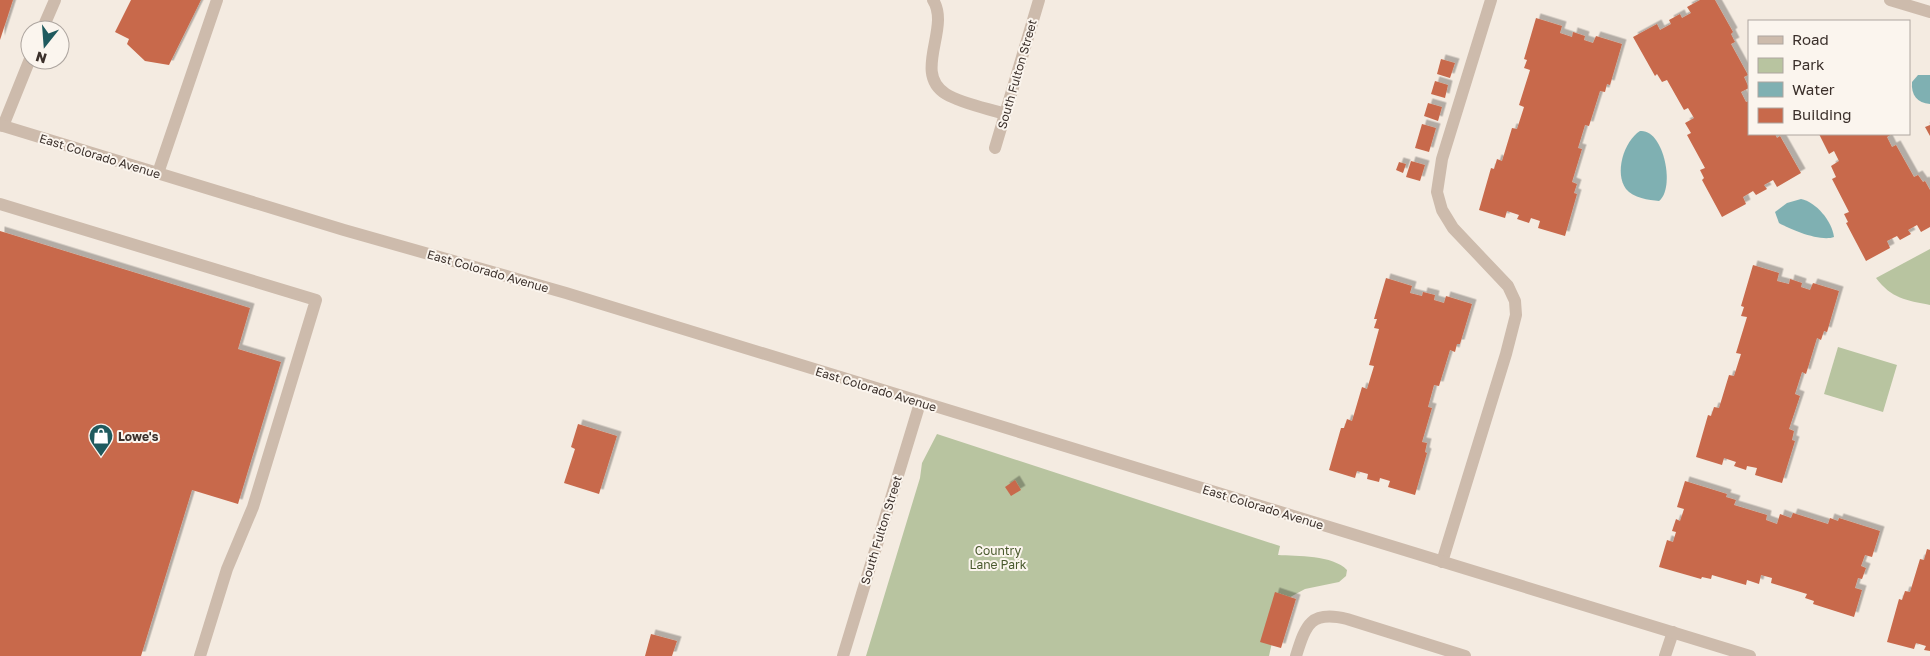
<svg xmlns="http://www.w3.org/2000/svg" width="1930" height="656" font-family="'Golos Text',sans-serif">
  <defs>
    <filter id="shadow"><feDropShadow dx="4.5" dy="-4.5" stdDeviation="0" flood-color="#0004"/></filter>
  </defs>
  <rect width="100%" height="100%" fill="#f4ebe1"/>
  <g fill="#b8c4a0">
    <path d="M 1930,249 L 1930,305 C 1906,300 1892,299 1876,278 Z"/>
    <path d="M 1838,347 L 1897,365 L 1883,412 L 1824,394 Z"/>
    <path d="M 937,434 L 1280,546 L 1278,555 C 1297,556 1333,555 1347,570 L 1346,576 L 1339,582 L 1305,589 L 1281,602 L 1269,656 L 866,656 L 920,478 L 922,463 Z"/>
  </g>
  <g fill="#7fb0b2">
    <path d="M 1918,75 L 1930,75 L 1930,104 C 1917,103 1911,95 1912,82 Z"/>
    <path d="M 1640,131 C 1663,128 1676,187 1659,201 C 1649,200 1633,198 1626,189 C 1614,173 1624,141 1640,131 Z"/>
    <path d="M 1801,199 C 1816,202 1832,221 1834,237 C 1821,242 1791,230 1779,223 L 1775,212 L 1787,203 Z"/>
  </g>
  <g fill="#c8694b" filter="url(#shadow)">
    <path d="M 0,0 L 13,0 L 0,40 Z"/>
    <path d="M 131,0 L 201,0 L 169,65 L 145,61 L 127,44 L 129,39 L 115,32 Z"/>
    <path d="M 1700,0 L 1715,0 L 1733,32 L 1731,34 L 1735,42 L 1731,44 L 1748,75 L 1744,77 L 1749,88 L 1741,92 L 1746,102 L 1749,101 L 1749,134 L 1775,134 L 1777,138 L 1780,136 L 1801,173 L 1777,187 L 1773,180 L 1764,185 L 1767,189 L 1756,195 L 1753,191 L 1743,197 L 1746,204 L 1722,217 L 1702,180 L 1704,178 L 1700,170 L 1705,168 L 1687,135 L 1691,133 L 1685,123 L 1694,118 L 1688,108 L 1684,110 L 1667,80 L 1662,82 L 1657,74 L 1655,76 L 1633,37 L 1657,24 L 1660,30 L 1671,24 L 1669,20 L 1680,14 L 1682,18 L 1691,13 L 1687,7 Z"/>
    <path d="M 1536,18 L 1562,26 L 1560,33 L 1572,37 L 1573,32 L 1585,36 L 1584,40 L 1593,43 L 1596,36 L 1622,44 L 1610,85 L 1607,84 L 1605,92 L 1600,91 L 1589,126 L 1585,125 L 1578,148 L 1582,149 L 1572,182 L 1577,184 L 1574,193 L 1577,194 L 1565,236 L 1538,228 L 1540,221 L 1531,218 L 1529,223 L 1517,219 L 1519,215 L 1507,211 L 1505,218 L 1479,210 L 1491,168 L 1494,169 L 1497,159 L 1502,161 L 1512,128 L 1517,129 L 1524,107 L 1519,105 L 1530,70 L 1524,68 L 1527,60 L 1524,59 Z"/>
    <path d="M 1441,59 L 1455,63 L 1450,78 L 1437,74 Z"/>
    <path d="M 1435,81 L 1448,85 L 1445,98 L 1431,94 Z"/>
    <path d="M 1428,103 L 1442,107 L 1438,121 L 1424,116 Z"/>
    <path d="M 1422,124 L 1436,128 L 1429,152 L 1415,148 Z"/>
    <path d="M 1930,125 L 1930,136 L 1925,127 Z"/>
    <path d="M 1819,134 L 1892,134 L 1887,137 L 1892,147 L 1896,145 L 1914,177 L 1918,175 L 1923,182 L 1925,181 L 1930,190 L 1930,227 L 1921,232 L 1917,225 L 1908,230 L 1911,234 L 1900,240 L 1897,236 L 1887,241 L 1890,248 L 1866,261 L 1846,223 L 1848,222 L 1844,214 L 1849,212 L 1832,179 L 1836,177 L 1831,166 L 1839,161 L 1834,151 L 1829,154 Z"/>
    <path d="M 1411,161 L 1425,165 L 1420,181 L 1406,177 Z"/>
    <path d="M 1399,162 L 1406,164 L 1403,173 L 1396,170 Z"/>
    <path d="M 0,231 L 250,308 L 238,349 L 281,362 L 238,504 L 192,490 L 141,656 L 0,656 Z"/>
    <path d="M 1753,265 L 1779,273 L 1777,281 L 1789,284 L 1790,279 L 1802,283 L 1801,287 L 1810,290 L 1813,283 L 1839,291 L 1827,332 L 1824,331 L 1821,340 L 1817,338 L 1806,374 L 1802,372 L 1795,394 L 1800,396 L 1789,429 L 1794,431 L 1792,440 L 1795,441 L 1782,483 L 1755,475 L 1757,468 L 1747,466 L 1746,470 L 1734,466 L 1736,462 L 1724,458 L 1722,465 L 1696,457 L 1708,415 L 1711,416 L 1714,407 L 1719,408 L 1729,375 L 1734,376 L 1741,354 L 1736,353 L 1747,317 L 1741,316 L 1744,307 L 1741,306 Z"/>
    <path d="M 1386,278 L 1412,286 L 1410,293 L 1422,296 L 1423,292 L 1435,295 L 1434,300 L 1444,303 L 1446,296 L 1472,304 L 1460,344 L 1457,344 L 1455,352 L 1450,350 L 1439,386 L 1434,385 L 1428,407 L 1432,408 L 1422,442 L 1427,443 L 1425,452 L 1427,453 L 1415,495 L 1388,487 L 1390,481 L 1380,478 L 1379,482 L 1367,479 L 1368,474 L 1357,471 L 1355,478 L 1329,470 L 1341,428 L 1344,428 L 1347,419 L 1352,421 L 1362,387 L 1367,389 L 1374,366 L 1369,365 L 1379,329 L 1374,328 L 1377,319 L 1374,319 Z"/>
    <path d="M 578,424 L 617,436 L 599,494 L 564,483 L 575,449 L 571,447 Z"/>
    <path d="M 1015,480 L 1021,490 L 1011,496 L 1005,487 Z"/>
    <path d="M 1685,481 L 1727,494 L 1726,497 L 1736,500 L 1734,505 L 1767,515 L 1766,520 L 1777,524 L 1780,514 L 1791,518 L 1793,513 L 1828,524 L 1830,518 L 1838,521 L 1839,518 L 1880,531 L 1872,557 L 1865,555 L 1861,566 L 1866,568 L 1862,579 L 1858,578 L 1855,588 L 1862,590 L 1854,617 L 1813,604 L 1814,601 L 1805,598 L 1807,594 L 1771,583 L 1772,578 L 1761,575 L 1759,584 L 1747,580 L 1746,585 L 1712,575 L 1711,579 L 1702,577 L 1701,579 L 1659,567 L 1667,540 L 1673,542 L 1676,532 L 1672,531 L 1676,519 L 1680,521 L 1684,509 L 1677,507 Z"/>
    <path d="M 1927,549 L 1930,550 L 1930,651 L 1924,650 L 1926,646 L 1916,643 L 1914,649 L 1887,642 L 1899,599 L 1902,600 L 1905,591 L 1910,592 L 1920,559 L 1924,560 Z"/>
    <path d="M 1275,592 L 1296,599 L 1281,648 L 1260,642 Z"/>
    <path d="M 651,634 L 677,641 L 672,656 L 645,656 Z"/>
  </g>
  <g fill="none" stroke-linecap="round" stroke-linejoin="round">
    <g stroke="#cdbbac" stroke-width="12">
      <path d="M 933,0 C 951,28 912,73 946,94 C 963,104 986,108 1005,114"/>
      <path d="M 1890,0 L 1930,12"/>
      <path d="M 42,30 L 55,0"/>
      <path d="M 3,126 L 30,59"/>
      <path d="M 158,173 L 217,0"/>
      <path d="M 0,204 L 316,300 L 253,507 L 227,569 L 200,656"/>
      <path d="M 1442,562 L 1506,354 L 1516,315 L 1515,301 L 1508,286 L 1453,228 L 1442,210 L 1437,192 L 1442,159 L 1491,0"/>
      <path d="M 1296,656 C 1306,624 1311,610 1347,619 L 1465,656"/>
      <path d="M 1665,656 L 1673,632"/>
    </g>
    <g stroke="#cdbbac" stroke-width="12">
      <path d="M 0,125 L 344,230 L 566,293 L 1750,656"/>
      <path d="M 995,148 L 1039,0"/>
      <path d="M 843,656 L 920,403"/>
    </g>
  </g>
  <defs>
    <symbol id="shop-pin" viewBox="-11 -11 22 30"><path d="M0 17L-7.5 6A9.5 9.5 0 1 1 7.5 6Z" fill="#1f5a5e" stroke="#fbf5ee"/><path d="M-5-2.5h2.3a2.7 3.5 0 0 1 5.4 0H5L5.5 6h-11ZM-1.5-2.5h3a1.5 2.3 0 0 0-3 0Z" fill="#fff"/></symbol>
  </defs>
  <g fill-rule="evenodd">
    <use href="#shop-pin" x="87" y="422" width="28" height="38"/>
  </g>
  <g text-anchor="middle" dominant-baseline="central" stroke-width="4" stroke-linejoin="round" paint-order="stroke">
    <g font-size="12" fill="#3b302b" stroke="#fbf5ee">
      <text transform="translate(1017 74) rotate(-74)">South Fulton Street</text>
      <text transform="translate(100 156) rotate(17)">East Colorado Avenue</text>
      <text transform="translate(488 271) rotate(16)">East Colorado Avenue</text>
      <text transform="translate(876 389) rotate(17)">East Colorado Avenue</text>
      <text transform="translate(1263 507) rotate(17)">East Colorado Avenue</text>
      <text transform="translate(881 530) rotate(-73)">South Fulton Street</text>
    </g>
    <g font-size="12" font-weight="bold" fill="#3b302b" stroke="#fbf5ee" text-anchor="start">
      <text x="118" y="436">Lowe's</text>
    </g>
    <g font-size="12" fill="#4a5a2e" stroke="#fbf5ee">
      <text x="998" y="550">Country<tspan x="998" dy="14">Lane Park</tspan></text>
    </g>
  </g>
  <rect x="1748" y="20" width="162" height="115" fill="#fbf5ee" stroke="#aea6a0"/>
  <rect x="1758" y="36" width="25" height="8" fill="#cdbbac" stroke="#aea6a0"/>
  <text x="1792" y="45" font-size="15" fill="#3b302b">Road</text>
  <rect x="1758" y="58" width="25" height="15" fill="#b8c4a0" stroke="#aea6a0"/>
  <text x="1792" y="70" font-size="15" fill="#3b302b">Park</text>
  <rect x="1758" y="82" width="25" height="15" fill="#7fb0b2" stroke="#aea6a0"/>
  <text x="1792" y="95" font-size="15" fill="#3b302b">Water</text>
  <rect x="1758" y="108" width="25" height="15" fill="#c8694b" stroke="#aea6a0"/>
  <text x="1792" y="120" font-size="15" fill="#3b302b">Building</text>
  <g transform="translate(45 45) rotate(197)"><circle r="24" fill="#fbf5ee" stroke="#aea6a0"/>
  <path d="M0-4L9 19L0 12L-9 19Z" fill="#1f5a5e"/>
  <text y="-8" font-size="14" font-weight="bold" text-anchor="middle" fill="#3b302b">N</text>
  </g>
</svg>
